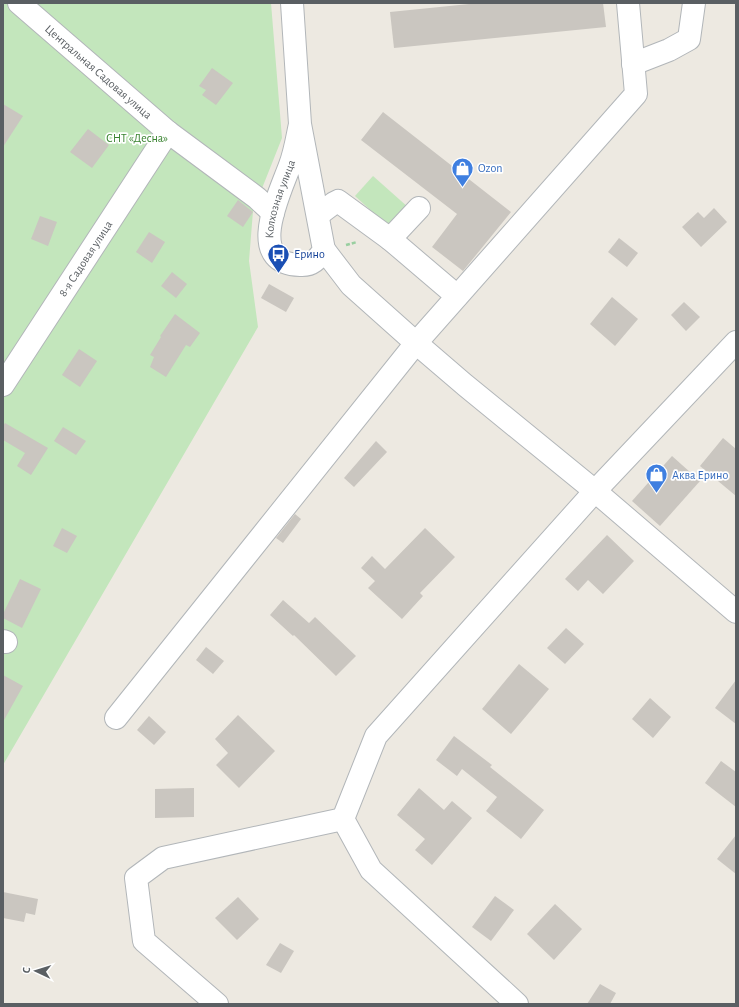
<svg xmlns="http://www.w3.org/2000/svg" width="739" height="1007" font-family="'Alegreya Sans',sans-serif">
  <rect width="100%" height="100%" fill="#ede9e1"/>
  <g fill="#c3e6bc">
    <path d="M 3,3 L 271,3 L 282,138 L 253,211 L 249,261 L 258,327 L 3,765 Z"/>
    <path d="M 373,176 L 409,208 L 391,229 L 355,196 Z"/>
  </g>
  <g fill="#cac6c0">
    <path d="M 479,3 L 603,3 L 606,27 L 394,48 L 390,12 Z"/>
    <path d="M 212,68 L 233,83 L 216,105 L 202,95 L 206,90 L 199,86 Z"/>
    <path d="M 3,104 L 23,116 L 3,147 Z"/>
    <path d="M 383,112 L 511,212 L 463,271 L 432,247 L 457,214 L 361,140 Z"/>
    <path d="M 88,129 L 109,145 L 92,168 L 70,152 Z"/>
    <path d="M 238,200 L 253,212 L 243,227 L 227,216 Z"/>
    <path d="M 714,208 L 727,222 L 701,247 L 682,227 L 698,212 L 704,218 Z"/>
    <path d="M 40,216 L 57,222 L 48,246 L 31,239 Z"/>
    <path d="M 149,232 L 165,242 L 152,263 L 136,252 Z"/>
    <path d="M 619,238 L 638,253 L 627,267 L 608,252 Z"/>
    <path d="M 172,272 L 187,284 L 176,298 L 161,286 Z"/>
    <path d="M 269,284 L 294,298 L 286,312 L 261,298 Z"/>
    <path d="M 612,297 L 638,319 L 615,346 L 590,324 Z"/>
    <path d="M 684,302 L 700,317 L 686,331 L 671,315 Z"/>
    <path d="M 175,314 L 200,333 L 190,347 L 186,345 L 166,377 L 150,367 L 154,357 L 150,355 L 161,337 L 160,336 Z"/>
    <path d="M 79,349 L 97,361 L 80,387 L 62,375 Z"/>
    <path d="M 5,423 L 48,448 L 31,475 L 17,466 L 25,453 L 3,440 L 3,426 Z"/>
    <path d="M 63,427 L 86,441 L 76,455 L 54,441 Z"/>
    <path d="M 723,438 L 736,449 L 736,496 L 700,466 Z"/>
    <path d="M 376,441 L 387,452 L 354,487 L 344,478 Z"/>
    <path d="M 672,456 L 700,481 L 660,526 L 632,501 Z"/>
    <path d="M 295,514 L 301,519 L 283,543 L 276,538 Z"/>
    <path d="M 62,528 L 77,536 L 67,553 L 53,546 Z"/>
    <path d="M 425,528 L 455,557 L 420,593 L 423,596 L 402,619 L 368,588 L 375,581 L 361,568 L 372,556 L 385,569 Z"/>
    <path d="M 607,535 L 634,561 L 603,594 L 588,580 L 578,591 L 565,579 Z"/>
    <path d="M 20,579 L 41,589 L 22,628 L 3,618 L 3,614 Z"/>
    <path d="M 283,600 L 309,623 L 315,617 L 356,656 L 336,676 L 294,635 L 293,636 L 270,615 Z"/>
    <path d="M 566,628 L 584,644 L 565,664 L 547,648 Z"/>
    <path d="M 206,647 L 224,661 L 213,674 L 196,660 Z"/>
    <path d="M 519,664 L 549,689 L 511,734 L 482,709 Z"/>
    <path d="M 3,675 L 23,686 L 3,722 Z"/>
    <path d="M 736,680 L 736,724 L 715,708 Z"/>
    <path d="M 650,698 L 671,717 L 653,738 L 632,719 Z"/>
    <path d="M 238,715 L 275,751 L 239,788 L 216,765 L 228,753 L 215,739 Z"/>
    <path d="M 149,716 L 166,732 L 154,745 L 137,730 Z"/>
    <path d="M 454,736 L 492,765 L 490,767 L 544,810 L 521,839 L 486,811 L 497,797 L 462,769 L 457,776 L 436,760 Z"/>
    <path d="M 721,761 L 736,772 L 736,807 L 705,783 Z"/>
    <path d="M 194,788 L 194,817 L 155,818 L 155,789 Z"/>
    <path d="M 419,788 L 444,810 L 452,801 L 472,818 L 432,865 L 415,850 L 425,839 L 397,815 Z"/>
    <path d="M 736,835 L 736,874 L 717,859 Z"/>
    <path d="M 3,892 L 38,899 L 35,915 L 26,913 L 24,922 L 3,918 Z"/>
    <path d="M 495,896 L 514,910 L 491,941 L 472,927 Z"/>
    <path d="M 238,897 L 259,919 L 237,940 L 215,918 Z"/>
    <path d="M 555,904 L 582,929 L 554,960 L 527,934 Z"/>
    <path d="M 280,943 L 294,951 L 281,973 L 266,965 Z"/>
    <path d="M 600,984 L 616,993 L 610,1004 L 587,1004 Z"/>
  </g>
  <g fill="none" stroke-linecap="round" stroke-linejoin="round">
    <defs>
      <g id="minor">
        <path id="s1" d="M 19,3 L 168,132 L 257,198 L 273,213"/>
        <path id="s2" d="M 292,3 L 300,124 L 324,250 C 318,259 312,266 300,265 C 244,264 280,193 290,165 C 295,152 297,138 300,124"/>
        <path d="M 633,64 L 669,50 L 689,39 L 694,3"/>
        <path d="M 318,215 L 334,203 L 338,201 L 390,239 L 419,208"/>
        <path d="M 390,239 L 457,296"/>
        <path d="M 325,251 L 351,285 L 416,343 L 465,385 L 595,491 L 736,612"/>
        <path id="s3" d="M 3,385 L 168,132"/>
        <path d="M 3,641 L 6,642"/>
        <path d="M 116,718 L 416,343 L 636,94 L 628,3"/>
        <path d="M 343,819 L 371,870 L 517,1004"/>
        <path d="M 217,1004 L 144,941 L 136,878 L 163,858 L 343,819 L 376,736 L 595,491 L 736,342"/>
      </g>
    </defs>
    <use href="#minor" stroke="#b2b6b9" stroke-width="24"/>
    <path stroke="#99cfa0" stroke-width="2.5" stroke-dasharray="4 2" stroke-linecap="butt" d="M 346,245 L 357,242"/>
    <use href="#minor" stroke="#fff" stroke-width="22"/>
  </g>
  <defs>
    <symbol id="shop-pin" viewBox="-11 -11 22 30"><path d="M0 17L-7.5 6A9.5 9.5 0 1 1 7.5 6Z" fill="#3f7fe0" stroke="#fff"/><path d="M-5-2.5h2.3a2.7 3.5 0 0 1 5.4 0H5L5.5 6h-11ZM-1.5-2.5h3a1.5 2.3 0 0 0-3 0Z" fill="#fff"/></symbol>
    <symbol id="bus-pin" viewBox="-11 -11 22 30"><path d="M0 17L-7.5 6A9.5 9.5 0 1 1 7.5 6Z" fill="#1a4fb4" stroke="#fff"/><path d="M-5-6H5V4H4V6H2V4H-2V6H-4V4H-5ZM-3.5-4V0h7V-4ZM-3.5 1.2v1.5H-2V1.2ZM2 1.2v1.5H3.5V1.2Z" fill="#fff"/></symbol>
  </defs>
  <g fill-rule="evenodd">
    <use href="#shop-pin" x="450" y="156" width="25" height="34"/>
    <use href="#bus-pin" x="266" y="242" width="25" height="34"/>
    <use href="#shop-pin" x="644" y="462" width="25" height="34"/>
  </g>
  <g text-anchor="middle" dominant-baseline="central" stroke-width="3.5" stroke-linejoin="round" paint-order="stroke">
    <g font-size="12" fill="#5a5f63" stroke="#fff">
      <text stroke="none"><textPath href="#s1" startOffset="105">Центральная Садовая улица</textPath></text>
      <text stroke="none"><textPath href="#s2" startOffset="366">Колхозная улица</textPath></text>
      <text stroke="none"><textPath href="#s3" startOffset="151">8-я Садовая улица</textPath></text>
    </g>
    <g font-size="12" fill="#398330" stroke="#fff">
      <text x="137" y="138">СНТ «Десна»</text>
    </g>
    <g font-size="12" fill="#366cbe" stroke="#fff" text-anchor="start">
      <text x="478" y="168">Ozon</text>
      <text x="672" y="475">Аква Ерино</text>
    </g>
    <g font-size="12" fill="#164399" stroke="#fff" text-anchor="start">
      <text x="294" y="254">Ерино</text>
    </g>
  </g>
  <rect width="739" height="1007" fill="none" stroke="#5a5f63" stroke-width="8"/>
  <g transform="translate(36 971) rotate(274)" stroke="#ffffff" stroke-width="3" paint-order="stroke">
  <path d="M0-3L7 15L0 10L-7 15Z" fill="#5a5f63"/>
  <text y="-6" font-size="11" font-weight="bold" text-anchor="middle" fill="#5a5f63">С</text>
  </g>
</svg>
